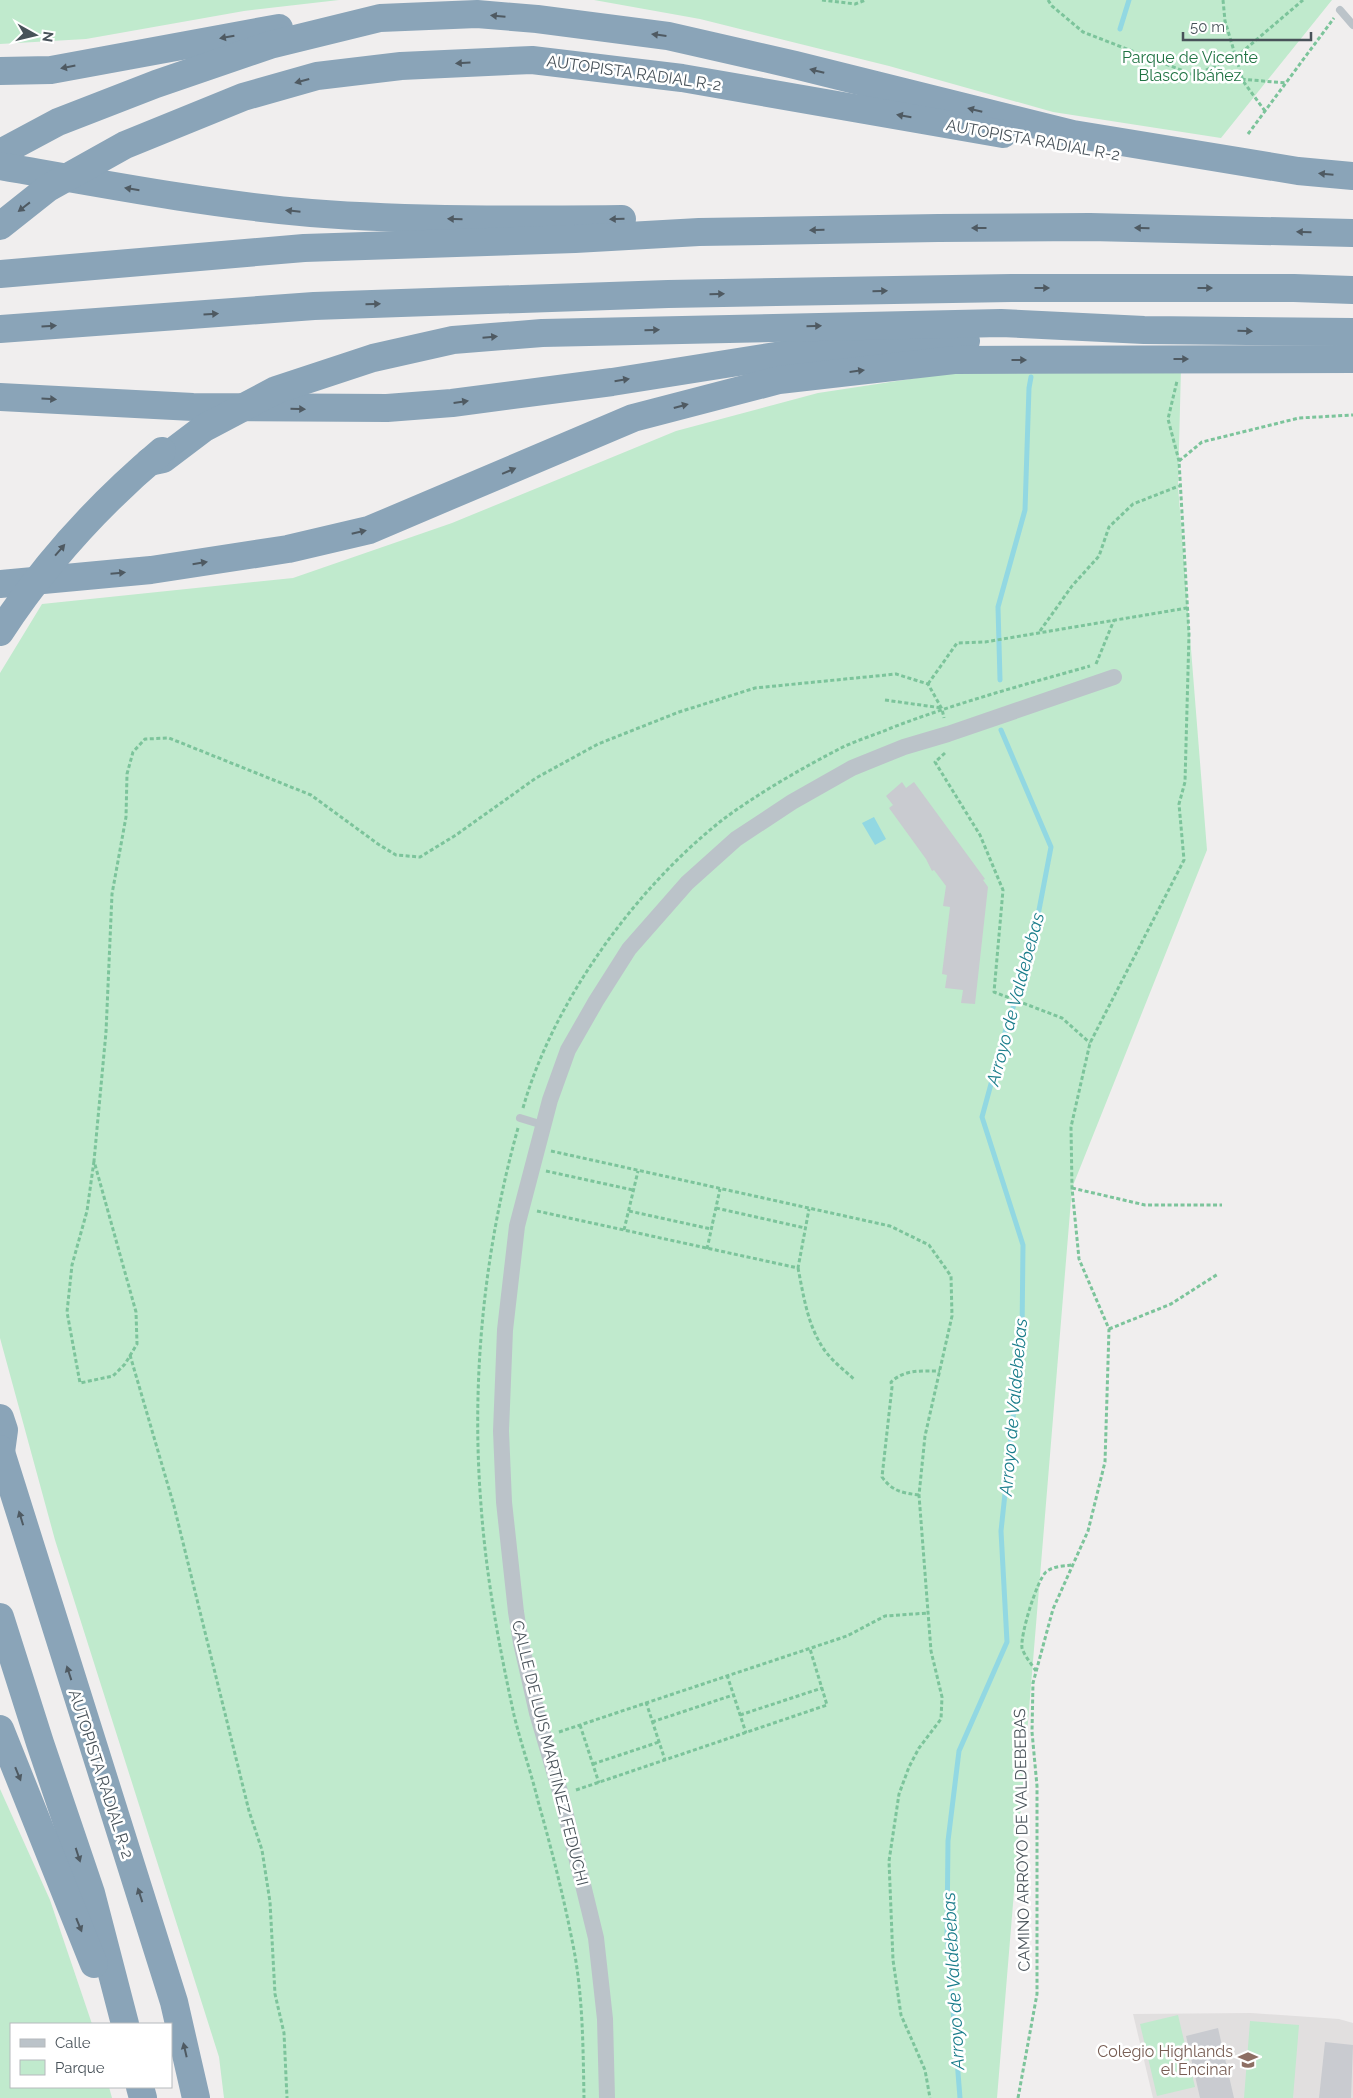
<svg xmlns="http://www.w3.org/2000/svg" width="1353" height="2098" font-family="Raleway,sans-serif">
  <rect width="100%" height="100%" fill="#f0eeee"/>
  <path fill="#e1dfdf" d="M 1251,2013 L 1339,2019 L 1353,2023 L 1353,2098 L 1153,2098 L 1133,2014 Z"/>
  <g fill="#c0eacd">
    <path d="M 0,0 L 339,0 L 244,11 L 86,39 L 0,44 Z"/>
    <path d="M 594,0 L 1332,0 L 1221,138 L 1053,112 L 889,66 L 700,19 Z"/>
    <path d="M 989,367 L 1181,368 L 1178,486 L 1207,850 L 1072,1188 L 997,2098 L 224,2098 L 219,2057 L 55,1540 L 0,1338 L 0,673 L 42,604 L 293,578 L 452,523 L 676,431 L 818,393 Z"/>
    <path d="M 0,1789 L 50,1900 L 92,2024 L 11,2024 L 11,2087 L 109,2087 L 112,2098 L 0,2098 Z"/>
    <path d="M 1178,2015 L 1195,2087 L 1157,2096 L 1140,2024 Z"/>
    <path d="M 1250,2021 L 1299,2025 L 1293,2098 L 1244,2098 Z"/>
  </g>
  <path fill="#92d8e2" d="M 874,817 L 886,839 L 875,845 L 862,823 Z"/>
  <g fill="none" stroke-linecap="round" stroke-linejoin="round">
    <g stroke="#92d8e2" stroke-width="5">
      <path d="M 1120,29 L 1129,0"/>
      <path d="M 1000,680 L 998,607 L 1025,510 L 1029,388 L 1031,377"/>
      <path d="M 960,2098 L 947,1933 L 948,1841 L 959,1751 L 1007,1642 L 1001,1531 L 1022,1334 L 1023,1245 L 982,1117 L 1006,1029 L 1031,952 L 1051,847 L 1001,730"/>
    </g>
  </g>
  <g fill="#c9cbd0">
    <path d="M 902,782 L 906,788 L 914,782 L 985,879 L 983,880 L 988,887 L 975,1004 L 961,1003 L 963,990 L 945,988 L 947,975 L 942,974 L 950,907 L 943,906 L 946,886 L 934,870 L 932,871 L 926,859 L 889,808 L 893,805 L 886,796 Z"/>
    <path d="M 1218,2028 L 1234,2098 L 1200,2098 L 1186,2036 Z"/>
    <path d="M 1325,2042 L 1353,2045 L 1351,2098 L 1319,2098 Z"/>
  </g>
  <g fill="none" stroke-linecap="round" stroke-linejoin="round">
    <g stroke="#7cc49b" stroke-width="3" stroke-dasharray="4 2.5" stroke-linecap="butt">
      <path d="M 822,0 L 855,4 L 866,0"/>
      <path d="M 1048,0 L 1052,6 L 1083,32 L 1194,75 L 1286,83"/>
      <path d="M 1223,0 L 1225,21 L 1243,81 L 1265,111"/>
      <path d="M 1194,75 L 1235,58 L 1303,0"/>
      <path d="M 1248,134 L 1334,18"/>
      <path d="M 1179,461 L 1202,442 L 1299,418 L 1353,415"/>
      <path d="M 1040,631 L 1072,586 L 1099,556 L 1109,527 L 1133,504 L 1179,486"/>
      <path d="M 1096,664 L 1114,620"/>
      <path d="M 928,684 L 957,643 L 985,642 L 1187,608"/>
      <path d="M 885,700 L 942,708"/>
      <path d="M 945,753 L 935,762 L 980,835 L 1003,890 L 994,992 L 1062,1018 L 1090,1043"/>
      <path d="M 523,1108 C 553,1002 635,889 721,821 C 755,795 804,767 841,748 C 857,740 875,735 891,728 C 956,703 1023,685 1090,666"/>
      <path d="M 518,1128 C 484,1250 471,1379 481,1505 C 486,1576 499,1646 514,1715 C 521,1744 531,1772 538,1801 C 551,1847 563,1894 572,1940 C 583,1992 583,2045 584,2098"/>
      <path d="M 551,1151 L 890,1226 L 929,1245 L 951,1276 L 952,1316 L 925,1436 L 919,1495 L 931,1651 L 942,1697 L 941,1719 L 919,1748 L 909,1767 L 899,1794 L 889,1861 L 893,1960 L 901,2015 L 925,2070 L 930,2098"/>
      <path d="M 94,1161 L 87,1211 L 72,1265 L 67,1312 L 80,1383 L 113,1376 L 125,1364 L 137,1344 L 136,1312 L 94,1161 L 106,1032 L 112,894 L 126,817 L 127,774 L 133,752 L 145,739 L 169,738 L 311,795 L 378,844 L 396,855 L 420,857 L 456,835 L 536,778 L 598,744 L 679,712 L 755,688 L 896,674 L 928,684 L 942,709 L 944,718"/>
      <path d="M 546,1171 L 633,1190"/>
      <path d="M 1072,1188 L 1145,1205 L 1222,1205"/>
      <path d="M 716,1208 L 805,1228"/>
      <path d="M 537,1211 L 798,1268 L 809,1209"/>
      <path d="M 629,1211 L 711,1229"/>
      <path d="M 624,1230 L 638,1171"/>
      <path d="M 707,1249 L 720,1189"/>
      <path d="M 798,1268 C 803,1293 807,1321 820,1343 C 828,1358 843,1369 855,1380"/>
      <path d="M 1109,1329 L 1171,1304 L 1218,1274"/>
      <path d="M 130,1355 L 174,1506 L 249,1811 L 262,1850 L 270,1902 L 275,1994 L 284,2033 L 287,2098"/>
      <path d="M 919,1495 C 902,1493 892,1491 882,1477 L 892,1387 L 891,1382 C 905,1369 922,1371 940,1371"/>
      <path d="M 1036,1671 C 1032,1665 1024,1655 1022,1648 C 1020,1635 1037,1580 1046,1572 C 1053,1566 1064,1566 1072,1565"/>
      <path d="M 727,1675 L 746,1733"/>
      <path d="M 646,1702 L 665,1760"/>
      <path d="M 740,1715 L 822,1688"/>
      <path d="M 652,1722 L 733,1695"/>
      <path d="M 580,1725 L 599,1783"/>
      <path d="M 559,1732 L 847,1636 L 885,1616 L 928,1613"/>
      <path d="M 593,1764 L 659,1742"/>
      <path d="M 576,1790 L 827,1705 L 810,1649"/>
      <path d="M 1018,2098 L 1037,1994 L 1037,1786 L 1032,1732 L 1033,1683 L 1053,1609 L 1088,1531 L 1105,1462 L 1109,1329 L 1079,1259 L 1072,1188 L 1071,1127 L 1090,1043 L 1184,860 L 1179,804 L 1185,782 L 1189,634 L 1179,461 L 1168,419 L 1177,381"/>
    </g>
    <g stroke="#bbc3c9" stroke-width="8">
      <path d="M 1340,10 L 1353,25"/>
      <path d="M 520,1118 L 543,1125"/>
    </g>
    <path stroke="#bbc3c9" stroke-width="16" d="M 607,2098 L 605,2019 L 596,1938 L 561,1795 L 537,1713 L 521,1643 L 516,1612 L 504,1502 L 501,1431 L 505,1330 L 517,1226 L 550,1100 L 568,1050 L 596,1001 L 629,949 L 687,883 L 736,839 L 792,802 L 852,768 L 904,747 L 948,734 L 1114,677"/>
    <g stroke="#8aa4b8" stroke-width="28">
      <path d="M 0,71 L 51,70 L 279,28"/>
      <path d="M 0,153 L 58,122 L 156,84 L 270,45 L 380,18 L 477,14 L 537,19 L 668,36 L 795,65 L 1073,134 L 1298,171 L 1353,176"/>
      <path d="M 0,166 C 103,184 207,204 311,213 C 415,221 518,220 622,219"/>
      <path d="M 0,226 L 48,188 L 125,145 L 243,97 L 317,76 L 401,66 L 532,60 L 682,78 L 1003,134"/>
      <path d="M 0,274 L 304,248 L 575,239 L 699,232 L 938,228 L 1090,227 L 1353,233"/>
      <path d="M 0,329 L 314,306 L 668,294 L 1011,288 L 1294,288 L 1353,290"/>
      <path d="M 0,397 L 193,407 L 387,408 L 452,403 L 612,382 L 801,352 L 966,341"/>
      <path d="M 149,462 L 163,459 L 204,428 L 276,390 L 373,358 L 453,340 L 542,333 L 1001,323 L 1144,330 L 1353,332"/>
      <path d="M 0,584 L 151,570 L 288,549 L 369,530 L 633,418 L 779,380 L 954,360 L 1353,359"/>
      <path d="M 0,632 C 45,563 99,504 162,451"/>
      <path d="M 0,1418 L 4,1430 L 1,1452"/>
      <path d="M 0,1449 L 174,2002 L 196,2098"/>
      <path d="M 0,1617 L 40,1743 L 91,1893 L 125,2024"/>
      <path d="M 0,1729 L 94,1964"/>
      <path d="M 140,2087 L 143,2098"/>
    </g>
  </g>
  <defs><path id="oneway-solid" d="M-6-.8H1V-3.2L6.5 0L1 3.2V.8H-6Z" transform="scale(1.25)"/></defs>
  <g fill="#4f5a62">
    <use href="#oneway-solid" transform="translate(498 16) rotate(-175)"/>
    <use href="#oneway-solid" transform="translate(659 35) rotate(-173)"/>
    <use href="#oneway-solid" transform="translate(227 37) rotate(170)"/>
    <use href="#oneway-solid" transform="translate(463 63) rotate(177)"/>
    <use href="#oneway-solid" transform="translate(68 67) rotate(169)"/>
    <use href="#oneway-solid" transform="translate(817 71) rotate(-166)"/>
    <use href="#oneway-solid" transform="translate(302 81) rotate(165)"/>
    <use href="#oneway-solid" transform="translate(975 110) rotate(-166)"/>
    <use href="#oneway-solid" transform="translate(904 116) rotate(-170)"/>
    <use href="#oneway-solid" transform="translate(1326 174) rotate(-175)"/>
    <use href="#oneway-solid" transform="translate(132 189) rotate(-171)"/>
    <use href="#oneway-solid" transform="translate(24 207) rotate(142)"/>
    <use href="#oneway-solid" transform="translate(293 211) rotate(-174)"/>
    <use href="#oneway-solid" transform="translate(455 219) rotate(-179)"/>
    <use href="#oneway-solid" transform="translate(617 219) rotate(179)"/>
    <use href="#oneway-solid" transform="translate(979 228) rotate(180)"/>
    <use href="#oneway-solid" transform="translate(1142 228) rotate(-179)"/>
    <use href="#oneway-solid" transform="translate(817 230) rotate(179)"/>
    <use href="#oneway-solid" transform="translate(1304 232) rotate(-179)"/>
    <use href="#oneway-solid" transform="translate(1042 288)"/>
    <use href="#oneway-solid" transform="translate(1205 288)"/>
    <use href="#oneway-solid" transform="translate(880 291) rotate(-1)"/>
    <use href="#oneway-solid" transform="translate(717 294) rotate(-1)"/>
    <use href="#oneway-solid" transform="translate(373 304) rotate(-2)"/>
    <use href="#oneway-solid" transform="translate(211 314) rotate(-4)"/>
    <use href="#oneway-solid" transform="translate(49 326) rotate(-4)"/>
    <use href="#oneway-solid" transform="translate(814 326) rotate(-1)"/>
    <use href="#oneway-solid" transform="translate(652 330) rotate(-1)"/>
    <use href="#oneway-solid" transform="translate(1245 331) rotate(1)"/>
    <use href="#oneway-solid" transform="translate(490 337) rotate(-5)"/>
    <use href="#oneway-solid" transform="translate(1181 359)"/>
    <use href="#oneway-solid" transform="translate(1019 360)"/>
    <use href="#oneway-solid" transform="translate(857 371) rotate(-7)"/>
    <use href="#oneway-solid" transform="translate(622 380) rotate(-9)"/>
    <use href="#oneway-solid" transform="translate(49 399) rotate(3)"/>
    <use href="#oneway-solid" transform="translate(461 402) rotate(-8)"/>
    <use href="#oneway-solid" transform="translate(681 406) rotate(-15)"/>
    <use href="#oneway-solid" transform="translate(298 409) rotate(1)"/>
    <use href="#oneway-solid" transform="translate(509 471) rotate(-23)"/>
    <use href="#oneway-solid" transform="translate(359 532) rotate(-13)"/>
    <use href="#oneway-solid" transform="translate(60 550) rotate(-49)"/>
    <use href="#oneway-solid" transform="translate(200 563) rotate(-9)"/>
    <use href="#oneway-solid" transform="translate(118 573) rotate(-5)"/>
    <use href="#oneway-solid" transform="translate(21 1518) rotate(-107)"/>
    <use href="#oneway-solid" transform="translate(69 1673) rotate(-108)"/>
    <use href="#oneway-solid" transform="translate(18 1774) rotate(68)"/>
    <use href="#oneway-solid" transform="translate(78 1855) rotate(72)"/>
    <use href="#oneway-solid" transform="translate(140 1895) rotate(-108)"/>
    <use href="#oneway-solid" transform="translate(79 1925) rotate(68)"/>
    <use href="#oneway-solid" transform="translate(185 2050) rotate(-103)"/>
  </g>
  <defs>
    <symbol id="school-bare" viewBox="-9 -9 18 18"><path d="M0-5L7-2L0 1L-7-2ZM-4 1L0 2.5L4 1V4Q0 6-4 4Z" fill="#8d6e63" stroke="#fff" stroke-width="2.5" paint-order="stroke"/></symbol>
  </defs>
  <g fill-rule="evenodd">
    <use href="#school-bare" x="1234" y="2046" width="28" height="28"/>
  </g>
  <g text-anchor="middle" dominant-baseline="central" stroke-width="5" stroke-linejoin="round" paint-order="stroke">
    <g font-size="16" fill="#207343" stroke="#fff">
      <text x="1190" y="57">Parque de Vicente<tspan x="1190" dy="18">Blasco Ibáñez</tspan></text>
    </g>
    <g font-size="16" fill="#485259" stroke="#fff">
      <text transform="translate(634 73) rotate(8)">AUTOPISTA RADIAL R-2</text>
      <text transform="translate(1033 140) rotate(10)">AUTOPISTA RADIAL R-2</text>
      <text transform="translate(550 1753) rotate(76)">CALLE DE LUIS MARTÍNEZ FEDUCHI</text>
      <text transform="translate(101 1774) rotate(72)">AUTOPISTA RADIAL R-2</text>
      <text transform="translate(1022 1840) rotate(-91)">CAMINO ARROYO DE VALDEBEBAS</text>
    </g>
    <g font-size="16" fill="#785e54" stroke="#fff" text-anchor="end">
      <text x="1233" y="2051">Colegio Highlands<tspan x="1233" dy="18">el Encinar</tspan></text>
    </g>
    <g font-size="18" font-style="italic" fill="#1a7d8b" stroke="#fff">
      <text transform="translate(1015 999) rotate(-75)">Arroyo de Valdebebas</text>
      <text transform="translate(1013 1407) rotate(-85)">Arroyo de Valdebebas</text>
      <text transform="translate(953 1981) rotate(-93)">Arroyo de Valdebebas</text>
    </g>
  </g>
  <rect x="10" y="2023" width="162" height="65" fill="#ffffff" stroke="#b6babd"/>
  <rect x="20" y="2039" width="25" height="8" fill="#bbc3c9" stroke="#b6babd"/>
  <text x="55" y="2048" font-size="15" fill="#485259">Calle</text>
  <rect x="20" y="2060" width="25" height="15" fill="#c0eacd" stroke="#b6babd"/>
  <text x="55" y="2073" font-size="15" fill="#485259">Parque</text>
  <g transform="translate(35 35) rotate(98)" stroke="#ffffff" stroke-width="4" paint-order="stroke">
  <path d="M0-4L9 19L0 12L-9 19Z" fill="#485259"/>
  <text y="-8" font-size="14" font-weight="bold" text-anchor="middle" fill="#485259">N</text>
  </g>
  <path d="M1183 32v8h128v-8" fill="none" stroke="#485259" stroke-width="2.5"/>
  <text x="1190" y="32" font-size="15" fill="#485259" stroke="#ffffff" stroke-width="4" paint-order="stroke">50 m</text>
</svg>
